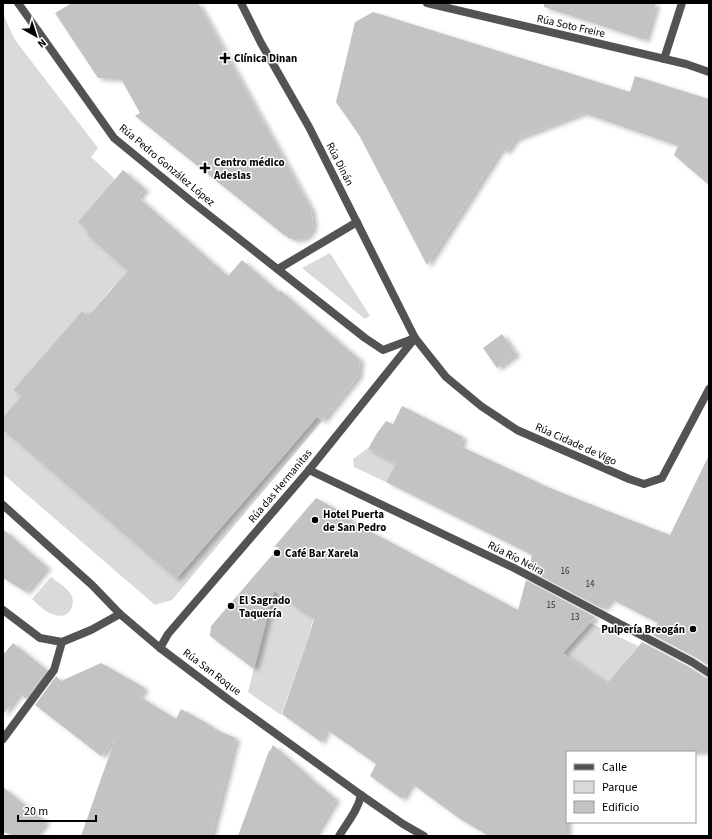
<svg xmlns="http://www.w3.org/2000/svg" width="712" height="839" font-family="'Source Sans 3',sans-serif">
  <defs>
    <filter id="shadow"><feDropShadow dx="4.5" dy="2.5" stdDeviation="2" flood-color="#0004"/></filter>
  </defs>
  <rect width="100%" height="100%" fill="#fff"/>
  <g fill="#dadada">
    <path d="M 3,14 L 15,40 L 98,148 L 91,157 L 115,179 L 89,231 L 86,234 L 102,248 L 111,238 L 184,348 L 113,287 L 88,316 L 82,311 L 13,390 L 21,396 L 3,417 Z"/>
    <path d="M 330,253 L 370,316 L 365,319 L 302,268 Z"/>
    <path d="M 291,396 L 322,421 L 172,600 L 155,605 L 3,474 L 3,430 L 176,579 L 294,444 Z"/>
    <path d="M 368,448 L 396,463 L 386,482 L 354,467 L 353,459 Z"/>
    <path d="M 51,577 C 57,582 65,586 70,593 C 76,601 72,614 62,616 C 59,616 55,615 52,614 C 45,612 38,604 32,599 Z"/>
    <path d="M 327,581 L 312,623 L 306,645 L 281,715 L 248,692 L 274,587 Z"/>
    <path d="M 590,623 L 638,646 L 606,684 L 563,653 Z"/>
  </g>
  <g fill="#c3c3c3" filter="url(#shadow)">
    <path d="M 72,3 L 198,3 L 311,209 L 313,223 L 312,229 L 309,234 L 304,238 L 295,240 L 289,238 L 284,235 L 135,116 L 140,113 L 121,79 L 98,78 L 55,13 Z"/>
    <path d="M 544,3 L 656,3 L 645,40 L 544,7 Z"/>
    <path d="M 373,12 L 630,92 L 635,76 L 709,99 L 709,185 L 674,155 L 678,146 L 583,113 L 515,139 L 506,152 L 501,149 L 427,265 L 359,135 L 336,102 L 355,22 Z"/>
    <path d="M 123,170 L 145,189 L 138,197 L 228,276 L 242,260 L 279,292 L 280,290 L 360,360 L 358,376 L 322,421 L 317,417 L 176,579 L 3,430 L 3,417 L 21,396 L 13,390 L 82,311 L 88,316 L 128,271 L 86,234 L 89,231 L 78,222 Z"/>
    <path d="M 502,334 L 516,354 L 497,368 L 483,348 Z"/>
    <path d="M 402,406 L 463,437 L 460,446 L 550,488 L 628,519 L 670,535 L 709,455 L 709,666 L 695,657 L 649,633 L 658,623 L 611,599 L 603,609 L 529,570 L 532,555 L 386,482 L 396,463 L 368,449 L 377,433 L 386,421 L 393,424 Z"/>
    <path d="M 316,498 L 351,517 L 349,520 L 518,610 L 526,580 L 595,617 L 563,653 L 606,684 L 642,642 L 689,667 L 706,678 L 709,678 L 709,752 L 567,752 L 567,836 L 489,836 L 460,819 L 411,783 L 402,799 L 370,776 L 376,764 L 326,729 L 321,742 L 282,714 L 306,645 L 314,619 L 274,591 L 254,669 L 210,636 L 211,626 L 279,547 L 274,547 Z"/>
    <path d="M 3,529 L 47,567 L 26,592 L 3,578 Z"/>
    <path d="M 13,643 L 47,670 L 26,699 L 19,693 L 3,715 L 3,655 Z"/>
    <path d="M 101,663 L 145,688 L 139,696 L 176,719 L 181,709 L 205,722 L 217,730 L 236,738 L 211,836 L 81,836 L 115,739 L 101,756 L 35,705 L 56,676 L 61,681 Z"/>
    <path d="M 273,745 L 308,775 L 308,776 L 336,799 L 314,836 L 238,836 L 269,751 L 270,751 Z"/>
    <path d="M 3,787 L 46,822 L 34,836 L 15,836 L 3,832 Z"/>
  </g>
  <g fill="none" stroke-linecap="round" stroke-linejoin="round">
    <g stroke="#535353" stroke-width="8">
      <path d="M 18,3 L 38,31"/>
      <path d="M 427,3 L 686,64 L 709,72"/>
      <path d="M 664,59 L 682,3"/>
    </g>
    <g stroke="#535353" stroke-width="8">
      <path d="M 241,3 L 261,43 L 309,127 L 415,338 L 446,377 L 481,406 L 517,430 L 629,479 L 644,484 L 662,478 L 709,389"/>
      <path d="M 38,31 L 114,138 L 191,201 L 365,338 L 383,350 L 415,338"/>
      <path d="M 278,269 L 357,222"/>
      <path d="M 309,470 L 514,568 L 692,662 L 709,673"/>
      <path d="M 3,610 L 40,638 L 62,642 L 91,630 L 120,614"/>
      <path d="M 160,648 L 168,634 L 309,470 L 415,338"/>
      <path d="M 3,739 L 54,670 L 62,642"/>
      <path d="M 339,836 C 347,823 358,810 361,795"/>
    </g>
    <path stroke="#535353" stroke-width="8" d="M 3,505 L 92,585 L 120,614 L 160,648 L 229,700 L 361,795 L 403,824 L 424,836"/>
  </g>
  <g fill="#000" stroke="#fff" stroke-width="1.5">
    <path d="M223 52h4v4h4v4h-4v4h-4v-4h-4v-4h4z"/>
    <path d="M203 162h4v4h4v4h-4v4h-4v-4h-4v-4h4z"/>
    <circle cx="315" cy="520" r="4"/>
    <circle cx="277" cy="553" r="4"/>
    <circle cx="231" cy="606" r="4"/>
    <circle cx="693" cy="629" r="4"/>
  </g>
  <g text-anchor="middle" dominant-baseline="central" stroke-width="3" stroke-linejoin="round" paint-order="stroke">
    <g font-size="9" fill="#313131">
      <text x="565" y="571">16</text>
      <text x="590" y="584">14</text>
      <text x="551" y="605">15</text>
      <text x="575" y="617">13</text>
    </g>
    <g font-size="11" fill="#000" stroke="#fff">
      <text transform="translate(571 26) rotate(13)">Rúa Soto Freire</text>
      <text transform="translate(340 164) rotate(63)">Rúa Dinán</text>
      <text transform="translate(167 165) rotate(40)">Rúa Pedro González López</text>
      <text transform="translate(576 444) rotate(24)">Rúa Cidade de Vigo</text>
      <text transform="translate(280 486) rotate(-50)">Rúa das Hermanitas</text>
      <text transform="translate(516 558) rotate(27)">Rúa Río Neira</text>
      <text transform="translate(212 672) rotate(37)">Rúa San Roque</text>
    </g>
    <g font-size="11" font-weight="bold" fill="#000" stroke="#fff" text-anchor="start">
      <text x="234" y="58">Clínica Dinan</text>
      <text x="214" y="162">Centro médico<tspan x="214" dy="13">Adeslas</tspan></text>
      <text x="323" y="514">Hotel Puerta<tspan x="323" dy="13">de San Pedro</tspan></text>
      <text x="285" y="553">Café Bar Xarela</text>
      <text x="239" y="600">El Sagrado<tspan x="239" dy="13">Taquería</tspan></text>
      <text x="685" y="629" text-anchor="end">Pulpería Breogán</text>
    </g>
  </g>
  <rect width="712" height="839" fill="none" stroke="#000000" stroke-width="8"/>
  <rect x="566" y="751" width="130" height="72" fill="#ffffff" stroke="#999999"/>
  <rect x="574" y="764" width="20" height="6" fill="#535353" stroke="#999999"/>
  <text x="602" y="771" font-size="12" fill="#000000">Calle</text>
  <rect x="574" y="781" width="20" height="12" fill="#dadada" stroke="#999999"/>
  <text x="602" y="791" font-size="12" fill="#000000">Parque</text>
  <rect x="574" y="801" width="20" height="12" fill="#c3c3c3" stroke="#999999"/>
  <text x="602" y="811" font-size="12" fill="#000000">Edificio</text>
  <g transform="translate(36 36) rotate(141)" stroke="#ffffff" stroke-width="3" paint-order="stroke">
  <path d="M0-3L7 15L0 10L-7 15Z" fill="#000000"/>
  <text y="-6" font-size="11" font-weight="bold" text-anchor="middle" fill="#000000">N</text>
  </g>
  <path d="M18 815v6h78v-6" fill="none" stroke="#000000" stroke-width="2"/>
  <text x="24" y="815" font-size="12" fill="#000000" stroke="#ffffff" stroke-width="3" paint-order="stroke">20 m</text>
</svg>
